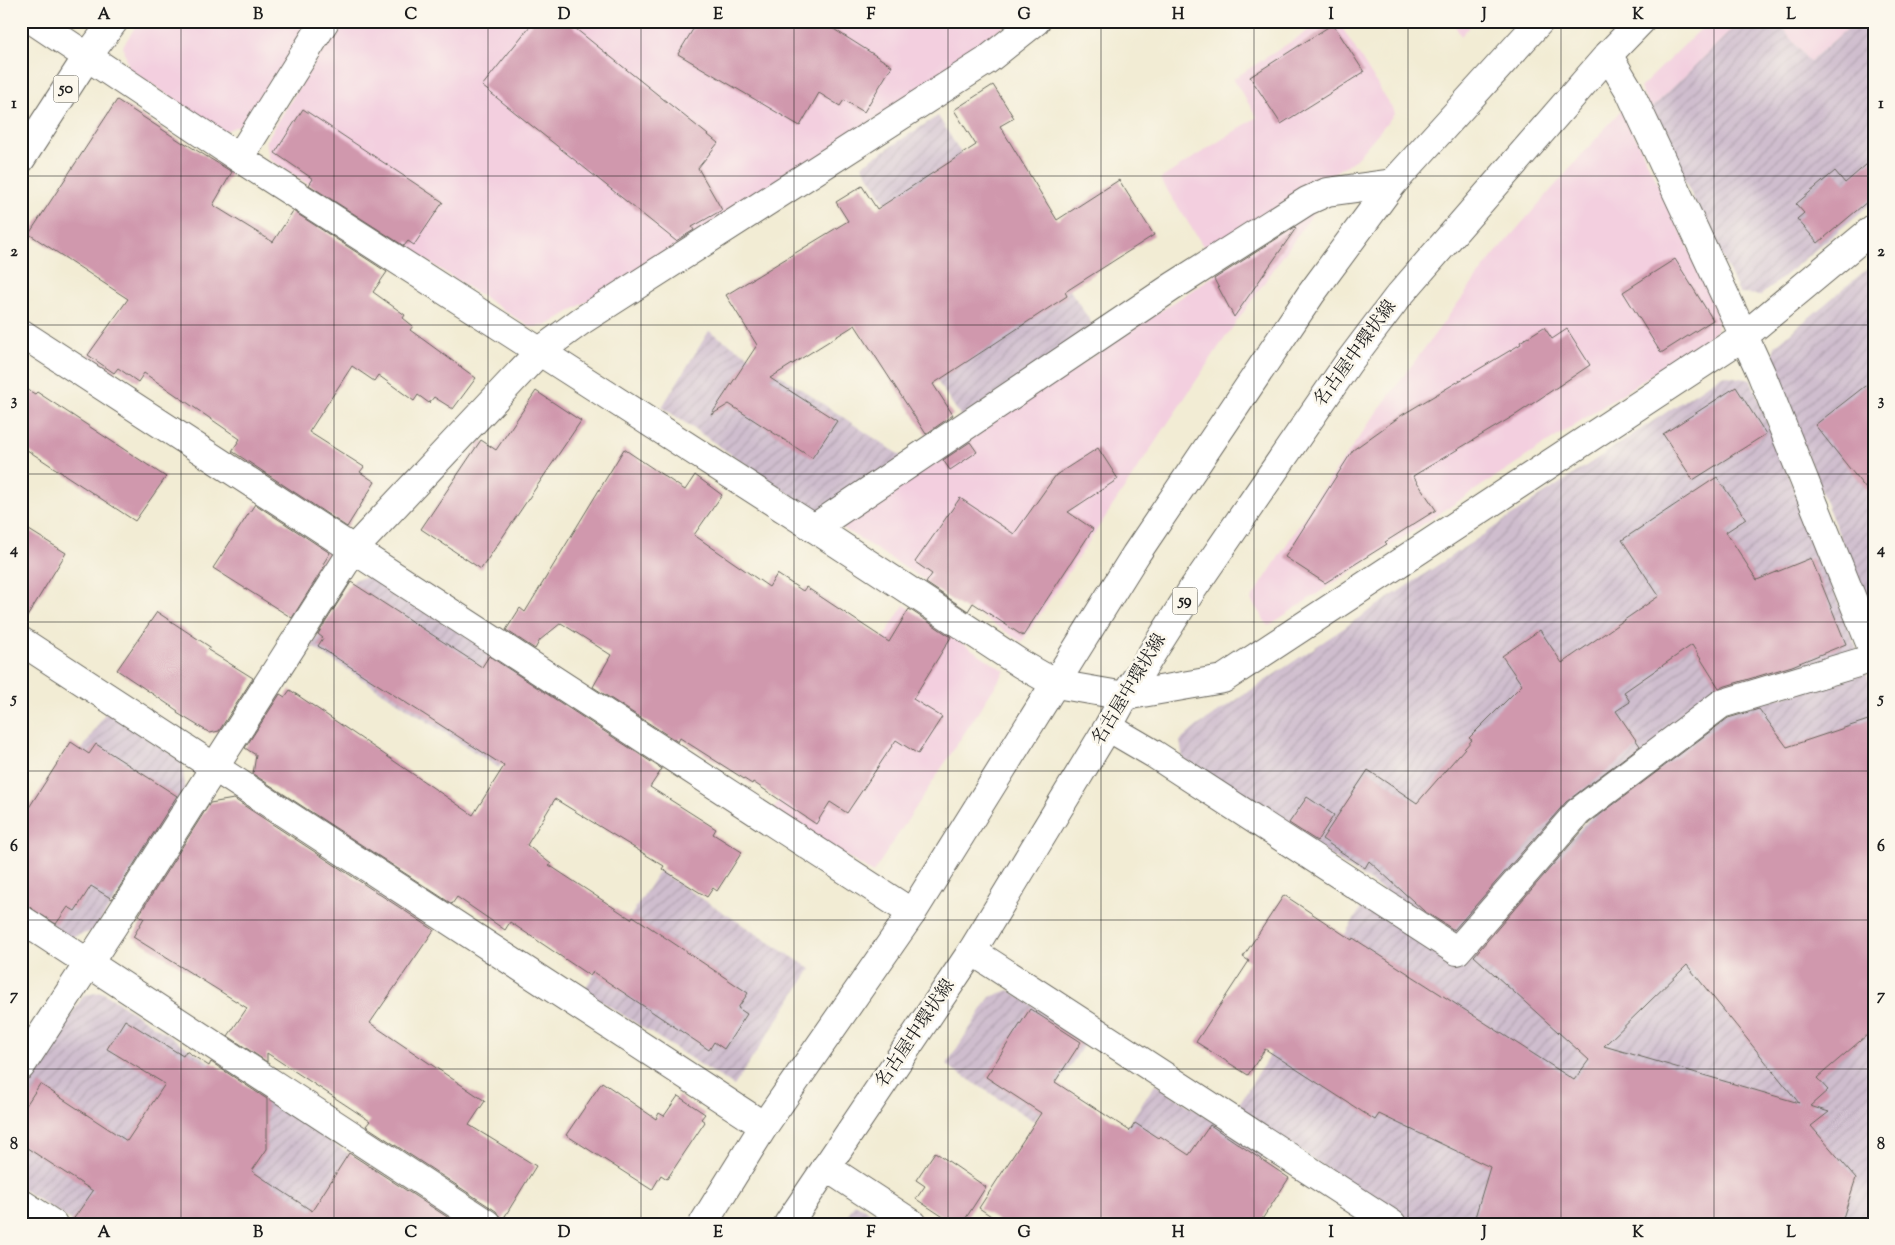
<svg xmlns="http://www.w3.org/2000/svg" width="1895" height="1245" font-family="'Sorts Mill Goudy','Noto Serif JP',serif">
  <defs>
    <pattern id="industrial-furrows" width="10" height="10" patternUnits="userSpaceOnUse" patternTransform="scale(1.25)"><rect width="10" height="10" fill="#cfbdce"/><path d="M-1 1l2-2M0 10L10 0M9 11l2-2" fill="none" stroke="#b1a2b0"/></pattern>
  </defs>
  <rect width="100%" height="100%" fill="#fbf7ec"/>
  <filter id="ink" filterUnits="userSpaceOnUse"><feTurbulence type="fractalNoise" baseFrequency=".02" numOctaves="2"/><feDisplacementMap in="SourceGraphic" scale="10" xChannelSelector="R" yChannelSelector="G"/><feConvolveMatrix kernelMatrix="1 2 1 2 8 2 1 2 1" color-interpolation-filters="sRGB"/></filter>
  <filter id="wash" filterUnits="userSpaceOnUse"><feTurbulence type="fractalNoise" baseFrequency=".0096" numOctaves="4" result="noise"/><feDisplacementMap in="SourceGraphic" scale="20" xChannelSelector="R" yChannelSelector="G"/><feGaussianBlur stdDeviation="1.12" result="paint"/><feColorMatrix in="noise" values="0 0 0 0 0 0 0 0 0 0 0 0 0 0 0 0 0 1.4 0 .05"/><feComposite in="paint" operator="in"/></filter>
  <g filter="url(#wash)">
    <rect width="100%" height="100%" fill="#f2ecd4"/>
    <g fill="#f3cfdf">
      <path d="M 139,21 L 313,21 L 250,121 L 223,132 L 129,69 L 123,46 Z"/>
      <path d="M 340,21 L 1011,21 L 967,56 L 794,176 L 546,326 L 530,327 L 269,159 L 266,141 Z"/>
      <path d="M 1323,21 L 1338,21 L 1395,113 L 1356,159 L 1207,252 L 1160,179 L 1257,117 L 1233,79 Z"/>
      <path d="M 1452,21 L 1474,21 L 1461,36 Z"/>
      <path d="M 1709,21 L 1741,21 L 1650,110 L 1640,88 Z"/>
      <path d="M 1777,21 L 1856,21 L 1809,62 Z"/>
      <path d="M 1622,109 L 1719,311 L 1716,332 L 1268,626 L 1251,600 L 1315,500 L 1377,412 L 1493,256 Z"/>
      <path d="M 1313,210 L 1314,212 L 1218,348 L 1022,642 L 838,525 Z"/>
      <path d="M 904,605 L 1005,671 L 873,873 L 773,810 Z"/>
    </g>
    <g fill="url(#industrial-furrows)">
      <path d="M 1741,21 L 1777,21 L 1809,62 L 1856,21 L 1874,21 L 1874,201 L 1761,295 L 1740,294 L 1650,110 Z"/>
      <path d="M 938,116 L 1011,234 L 1027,224 L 1094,327 L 962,418 L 891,313 L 936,285 L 862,165 Z"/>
      <path d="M 1874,263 L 1874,620 L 1770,366 L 1775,346 Z"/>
      <path d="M 709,331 L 783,377 L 904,458 L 826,509 L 814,511 L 662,407 Z"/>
      <path d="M 1722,375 L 1751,380 L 1858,652 L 1716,695 L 1456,938 L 1183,759 L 1180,741 L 1196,727 Z"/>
      <path d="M 374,576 L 550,690 L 499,768 L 311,646 L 355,579 Z"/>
      <path d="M 1866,673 L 1874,693 L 1874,1224 L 1412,1224 L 1236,1109 L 1363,905 L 1455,964 L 1591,817 L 1724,713 Z"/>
      <path d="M 106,712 L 182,761 L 185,789 L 94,931 L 67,938 L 21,908 L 21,846 Z"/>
      <path d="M 659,871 L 811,969 L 734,1086 L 584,990 Z"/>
      <path d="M 1009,990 L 1087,1040 L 1034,1121 L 946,1065 L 990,997 Z"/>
      <path d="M 102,992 L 456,1224 L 76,1224 L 21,1188 L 21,1091 L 84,995 Z"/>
      <path d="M 1155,1084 L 1264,1154 L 1218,1224 L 1102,1165 Z"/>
      <path d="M 855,1203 L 888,1224 L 842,1224 Z"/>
    </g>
    <g id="blocks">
      <g fill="#d098ad" fill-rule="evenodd">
        <path d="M 534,21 L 566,21 L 718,143 L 698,168 L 722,210 L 692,227 L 694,230 L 676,241 L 482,86 Z"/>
        <path d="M 698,21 L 821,21 L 892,66 L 864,112 L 844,100 L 840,106 L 819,93 L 800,126 L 678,54 Z"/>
        <path d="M 1333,24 L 1364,72 L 1281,124 L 1250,77 Z"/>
        <path d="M 993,85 L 1014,118 L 1000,126 L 1057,220 L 1119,180 L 1154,235 L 1065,292 L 1067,296 L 933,384 L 953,415 L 926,434 L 855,325 L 770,378 L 837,421 L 812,458 L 729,404 L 711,415 L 757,345 L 726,295 L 848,221 L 836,202 L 862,186 L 877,209 L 976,145 L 954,110 Z"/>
        <path d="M 117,100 L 183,143 L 183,142 L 232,172 L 213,205 L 273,242 L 293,211 L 387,272 L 373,292 L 405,315 L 403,318 L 413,326 L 410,330 L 476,378 L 453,409 L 434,397 L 429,403 L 418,395 L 414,401 L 378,375 L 374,381 L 352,366 L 309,432 L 364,467 L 360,472 L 375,482 L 347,527 L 232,451 L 240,439 L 144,373 L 138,382 L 118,368 L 114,373 L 88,355 L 128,299 L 29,234 Z"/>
        <path d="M 303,109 L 443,202 L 414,245 L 408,241 L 404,246 L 309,185 L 313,179 L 275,153 Z"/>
        <path d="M 1874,158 L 1874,196 L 1818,243 L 1797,219 L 1804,213 L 1796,204 L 1835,171 L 1845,183 Z"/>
        <path d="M 1295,227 L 1296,228 L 1234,317 L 1214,279 Z"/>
        <path d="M 1675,259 L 1713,320 L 1661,353 L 1623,292 Z"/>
        <path d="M 1544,327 L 1552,339 L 1567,329 L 1590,365 L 1517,414 L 1413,476 L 1436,510 L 1385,542 L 1387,544 L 1325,583 L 1285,557 L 1353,450 L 1402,415 L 1521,344 L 1520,342 Z"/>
        <path d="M 1874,379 L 1874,499 L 1815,425 Z"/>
        <path d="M 21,386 L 35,394 L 37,392 L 166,477 L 135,521 L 21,446 Z"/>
        <path d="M 1736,387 L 1766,434 L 1693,480 L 1663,434 Z"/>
        <path d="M 536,391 L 581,421 L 481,569 L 421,529 L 481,440 L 496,450 Z"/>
        <path d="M 970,442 L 977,452 L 950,470 L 943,460 Z"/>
        <path d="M 1098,448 L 1118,479 L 1068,512 L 1093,529 L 1023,636 L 973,603 L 968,611 L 926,583 L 932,574 L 915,562 L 960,498 L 1014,534 L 1056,475 Z"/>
        <path d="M 624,449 L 685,490 L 695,475 L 722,495 L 694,535 L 769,587 L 777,574 L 803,591 L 806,587 L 889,642 L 909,609 L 951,637 L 913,699 L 942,717 L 918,754 L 896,740 L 847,813 L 830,802 L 816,824 L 753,782 L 752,784 L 680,738 L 678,742 L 593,687 L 611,655 L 561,623 L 540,640 L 535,649 L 506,630 L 520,608 L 525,612 Z"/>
        <path d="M 1717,477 L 1746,519 L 1726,532 L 1757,580 L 1811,558 L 1846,644 L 1792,666 L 1719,688 L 1692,645 L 1624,692 L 1630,702 L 1616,711 L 1640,746 L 1566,802 L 1454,930 L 1424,911 L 1369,861 L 1365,868 L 1322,839 L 1368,770 L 1417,803 L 1472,740 L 1469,738 L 1522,685 L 1502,656 L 1540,630 L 1562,663 L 1659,596 L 1622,540 Z"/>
        <path d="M 255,504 L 330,553 L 323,564 L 325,565 L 292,618 L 213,568 Z"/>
        <path d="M 21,525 L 66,553 L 22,625 L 21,625 Z"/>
        <path d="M 351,582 L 482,667 L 489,656 L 662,769 L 650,787 L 716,829 L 713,834 L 742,852 L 717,891 L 713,888 L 707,897 L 662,869 L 664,866 L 555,799 L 527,845 L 551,864 L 549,865 L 631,919 L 633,916 L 748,993 L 738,1008 L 747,1014 L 724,1049 L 714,1042 L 709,1050 L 593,972 L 590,976 L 510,922 L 505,930 L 457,897 L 452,904 L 253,774 L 256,755 L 245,748 L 280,694 L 285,697 L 290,690 L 473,815 L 504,766 L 318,646 L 323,638 L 318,634 Z"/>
        <path d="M 157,612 L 210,647 L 208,650 L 253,678 L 219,731 L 210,733 L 177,713 L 178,711 L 117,670 Z"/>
        <path d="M 1759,709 L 1787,747 L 1874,718 L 1874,1029 L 1817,1078 L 1828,1090 L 1810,1106 L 1829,1112 L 1811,1126 L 1856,1178 L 1841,1224 L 1473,1224 L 1490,1167 L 1379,1114 L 1375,1120 L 1265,1049 L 1248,1075 L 1196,1042 L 1249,961 L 1243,957 L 1284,895 L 1352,940 L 1353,938 L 1574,1080 L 1589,1060 L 1474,956 L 1589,823 L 1728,718 ZM 1687,965 L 1799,1103 L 1604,1046 Z"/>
        <path d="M 71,742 L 89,754 L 96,744 L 177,796 L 112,899 L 91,886 L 75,911 L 68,907 L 56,924 L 21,902 L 21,820 Z"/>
        <path d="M 1307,797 L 1334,815 L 1317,841 L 1289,823 Z"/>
        <path d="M 234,799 L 434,930 L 370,1023 L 485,1101 L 469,1125 L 536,1166 L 502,1221 L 496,1211 L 366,1126 L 370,1121 L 267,1053 L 267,1062 L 228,1036 L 247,1008 L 133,937 L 144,918 L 139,915 L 210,803 Z"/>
        <path d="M 1030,1009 L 1081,1042 L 1055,1082 L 1130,1131 L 1135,1123 L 1158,1138 L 1160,1136 L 1189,1155 L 1210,1125 L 1289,1178 L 1259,1224 L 1003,1224 L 979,1208 L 1041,1113 L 986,1077 Z"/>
        <path d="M 125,1020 L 183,1056 L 186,1051 L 209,1066 L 211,1062 L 267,1099 L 267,1149 L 252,1171 L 312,1211 L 349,1153 L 458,1224 L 70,1224 L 93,1191 L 21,1144 L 21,1113 L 40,1084 L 127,1141 L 165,1084 L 107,1049 Z"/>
        <path d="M 602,1082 L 656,1119 L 659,1113 L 664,1116 L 678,1096 L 705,1114 L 701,1119 L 705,1122 L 667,1179 L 661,1175 L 652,1190 L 566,1135 Z"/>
        <path d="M 935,1152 L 986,1187 L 962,1224 L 954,1224 L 916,1199 L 925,1186 L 916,1180 Z"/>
      </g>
    </g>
  </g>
  <g filter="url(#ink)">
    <use href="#blocks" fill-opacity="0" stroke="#67655c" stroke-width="1"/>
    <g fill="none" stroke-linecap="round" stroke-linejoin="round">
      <defs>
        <g id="minor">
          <path d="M 34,21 L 239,158 L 814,528 L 1021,664 L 1056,684 L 1125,696 L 1223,679 L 1744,336 L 1629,90 L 1608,55"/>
          <path d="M 239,158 L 325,21"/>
          <path d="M 1874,228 L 1744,336 L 1761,373 L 1874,653"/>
          <path d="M 21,333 L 912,913"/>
          <path d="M 814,528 L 1172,287 L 1307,201 L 1327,192 L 1393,183"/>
          <path d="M 21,641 L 764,1126"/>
          <path d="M 1108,727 L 1154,754 L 1457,951 L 1578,812 L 1721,704 L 1874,658"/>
          <path d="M 21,919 L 487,1224"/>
          <path d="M 972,951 L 1392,1224"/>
          <path d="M 21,1066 L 113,926 L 354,549 L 540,351 L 581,321 L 986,61 L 1036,21"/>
          <path d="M 826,1167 L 913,1224"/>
          <path d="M 21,1203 L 53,1224"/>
        </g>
        <g id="primary">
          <path d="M 21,159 L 87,57 L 114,21"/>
          <path d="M 703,1224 L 764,1126 L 912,913 L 1136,554 L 1311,294 L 1393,183 L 1540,21"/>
          <path d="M 788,1224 L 972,951 L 1108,727 L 1125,696 L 1192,590 L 1348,363 L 1397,298 L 1608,55 L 1641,21"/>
        </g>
      </defs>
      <use href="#minor" stroke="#67655c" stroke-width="30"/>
      <use href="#primary" stroke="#67655c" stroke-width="30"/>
      <use href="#minor" stroke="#fff" stroke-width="28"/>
      <use href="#primary" stroke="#fff" stroke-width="28"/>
    </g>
  </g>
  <path fill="none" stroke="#1c1c1c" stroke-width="1" stroke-opacity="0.55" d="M 181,21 L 181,1224M 334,21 L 334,1224M 488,21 L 488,1224M 641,21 L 641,1224M 794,21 L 794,1224M 948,21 L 948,1224M 1101,21 L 1101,1224M 1254,21 L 1254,1224M 1408,21 L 1408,1224M 1561,21 L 1561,1224M 1714,21 L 1714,1224M 21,176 L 1874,176M 21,325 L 1874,325M 21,474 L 1874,474M 21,622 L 1874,622M 21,771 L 1874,771M 21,920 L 1874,920M 21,1069 L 1874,1069"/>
  <g text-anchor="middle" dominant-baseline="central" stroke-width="5" stroke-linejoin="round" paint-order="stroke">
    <g fill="#fbf7ec" stroke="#5f5e5a" stroke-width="1">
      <rect x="53.5" y="75.5" width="25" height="27" rx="4"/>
      <rect x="1172.5" y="587.5" width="25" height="27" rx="4"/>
    </g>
    <g font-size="16" font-weight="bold" fill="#1c1c1c">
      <text x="66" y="89">50</text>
      <text x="1185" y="601">59</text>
    </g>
    <g font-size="18" fill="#1c1c1c" stroke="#fbf7ec">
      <text transform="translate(1356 354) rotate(-54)">名古屋中環状線</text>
      <text transform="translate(1130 690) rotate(-59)">名古屋中環状線</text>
      <text transform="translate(916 1034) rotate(-56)">名古屋中環状線</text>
    </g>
  </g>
  <rect width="1895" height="1245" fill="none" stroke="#fbf7ec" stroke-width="55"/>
  <rect x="28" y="28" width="1840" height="1190" fill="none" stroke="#1c1c1c" stroke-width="2"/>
  <g font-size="16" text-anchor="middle" font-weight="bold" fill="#1c1c1c">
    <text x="104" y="19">A</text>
    <text x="258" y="19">B</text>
    <text x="411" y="19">C</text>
    <text x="564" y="19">D</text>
    <text x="718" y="19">E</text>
    <text x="871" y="19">F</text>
    <text x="1024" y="19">G</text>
    <text x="1178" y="19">H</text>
    <text x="1331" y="19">I</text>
    <text x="1484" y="19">J</text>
    <text x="1638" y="19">K</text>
    <text x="1791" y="19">L</text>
    <text x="14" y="108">1</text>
    <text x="1881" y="108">1</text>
    <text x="14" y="256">2</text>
    <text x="1881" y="256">2</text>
    <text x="14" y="405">3</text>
    <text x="1881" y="405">3</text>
    <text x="14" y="554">4</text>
    <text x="1881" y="554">4</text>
    <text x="14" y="703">5</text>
    <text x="1881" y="703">5</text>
    <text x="14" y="851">6</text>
    <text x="1881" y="851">6</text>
    <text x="14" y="1000">7</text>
    <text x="1881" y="1000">7</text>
    <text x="14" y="1149">8</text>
    <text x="1881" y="1149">8</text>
    <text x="104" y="1237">A</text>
    <text x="258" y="1237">B</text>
    <text x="411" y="1237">C</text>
    <text x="564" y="1237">D</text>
    <text x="718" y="1237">E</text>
    <text x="871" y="1237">F</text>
    <text x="1024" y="1237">G</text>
    <text x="1178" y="1237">H</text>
    <text x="1331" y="1237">I</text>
    <text x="1484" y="1237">J</text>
    <text x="1638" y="1237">K</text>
    <text x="1791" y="1237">L</text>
  </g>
</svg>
